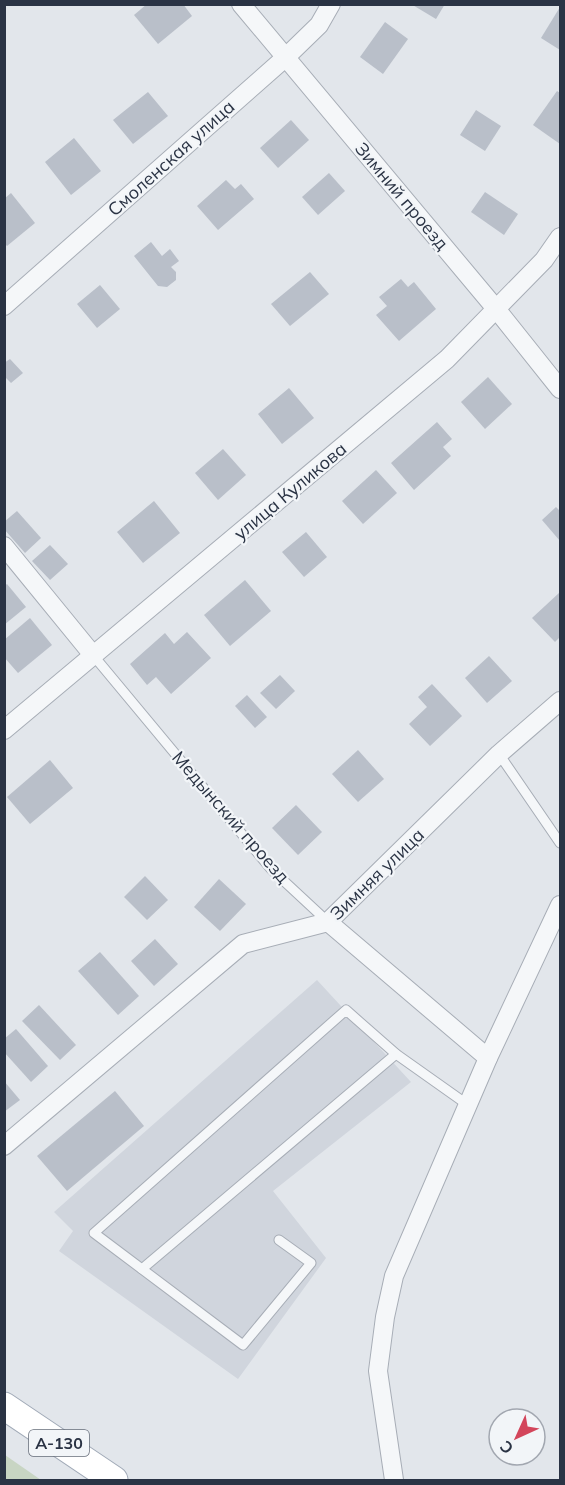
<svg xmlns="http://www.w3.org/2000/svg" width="565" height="1485" font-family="Mulish,sans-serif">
  <rect width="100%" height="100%" fill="#e2e6eb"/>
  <path fill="#d0d5dd" d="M 317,980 L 411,1082 L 273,1191 L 326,1258 L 238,1379 L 59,1251 L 73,1231 L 54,1212 Z"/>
  <path fill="#c8d5c3" d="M 5,1455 L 41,1480 L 5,1480 Z"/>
  <g fill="#b9bfc9">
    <path d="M 147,4 L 183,4 L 192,16 L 158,44 L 134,15 Z"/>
    <path d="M 411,4 L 445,4 L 436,19 Z"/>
    <path d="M 560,7 L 560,50 L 541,38 Z"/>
    <path d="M 385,22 L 408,39 L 383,74 L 360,57 Z"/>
    <path d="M 557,91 L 560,93 L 560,144 L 533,125 Z"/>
    <path d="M 148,92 L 168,116 L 133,144 L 113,120 Z"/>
    <path d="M 476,110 L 501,126 L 485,151 L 460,135 Z"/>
    <path d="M 291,120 L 309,140 L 278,168 L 260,148 Z"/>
    <path d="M 74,138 L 101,171 L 71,195 L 45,162 Z"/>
    <path d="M 329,173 L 345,191 L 318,215 L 302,197 Z"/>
    <path d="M 226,180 L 235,189 L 241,184 L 254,199 L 218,230 L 197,206 Z"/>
    <path d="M 485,192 L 518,214 L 504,235 L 471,212 Z"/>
    <path d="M 11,193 L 35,223 L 7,246 L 4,243 L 4,199 Z"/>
    <path d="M 151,242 L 162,256 L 170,249 L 179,261 L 171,267 L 176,272 L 176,280 L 167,287 L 158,286 L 134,256 Z"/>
    <path d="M 310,272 L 329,294 L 290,326 L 271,304 Z"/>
    <path d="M 401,279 L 408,287 L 414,282 L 436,309 L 399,341 L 376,315 L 387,306 L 379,297 Z"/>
    <path d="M 100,285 L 120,309 L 97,328 L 77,304 Z"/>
    <path d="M 10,359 L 23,373 L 11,383 L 4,376 L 4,363 Z"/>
    <path d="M 488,377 L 512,404 L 485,429 L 461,402 Z"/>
    <path d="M 289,388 L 314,418 L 282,444 L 258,414 Z"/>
    <path d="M 437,422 L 452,439 L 443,447 L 451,456 L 414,490 L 391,463 Z"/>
    <path d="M 223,449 L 246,475 L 218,500 L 195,473 Z"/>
    <path d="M 376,470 L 397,493 L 363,524 L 342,501 Z"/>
    <path d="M 154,501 L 180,533 L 143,563 L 117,532 Z"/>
    <path d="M 556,507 L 560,511 L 560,541 L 542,520 Z"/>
    <path d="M 17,511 L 41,538 L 25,553 L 4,529 L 4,522 Z"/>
    <path d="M 306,532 L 327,557 L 304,577 L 282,552 Z"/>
    <path d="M 50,545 L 68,564 L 50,580 L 32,561 Z"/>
    <path d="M 245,580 L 271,611 L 230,646 L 204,615 Z"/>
    <path d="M 7,584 L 26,607 L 4,625 L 4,586 Z"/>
    <path d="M 559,593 L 560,637 L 555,642 L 532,618 Z"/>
    <path d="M 30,618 L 52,645 L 18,673 L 4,657 L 4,640 Z"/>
    <path d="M 187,632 L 211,658 L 171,694 L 156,677 L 147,685 L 130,664 L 165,633 L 174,644 Z"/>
    <path d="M 489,656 L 512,681 L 487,703 L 465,678 Z"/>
    <path d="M 280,675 L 295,691 L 276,709 L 260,693 Z"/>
    <path d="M 432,684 L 462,716 L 430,746 L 409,724 L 427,707 L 418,697 Z"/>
    <path d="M 247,695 L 267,717 L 255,728 L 235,706 Z"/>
    <path d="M 358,750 L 384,779 L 358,802 L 332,774 Z"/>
    <path d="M 50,760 L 73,788 L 30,824 L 7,797 Z"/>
    <path d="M 296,805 L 322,832 L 298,855 L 272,828 Z"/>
    <path d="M 145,876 L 168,900 L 147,920 L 124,897 Z"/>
    <path d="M 219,879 L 246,904 L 220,931 L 194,907 Z"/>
    <path d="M 155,939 L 178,964 L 154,986 L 131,961 Z"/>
    <path d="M 100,952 L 139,996 L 118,1015 L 78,971 Z"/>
    <path d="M 39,1005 L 76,1045 L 60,1060 L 22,1021 Z"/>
    <path d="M 16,1029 L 48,1066 L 31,1082 L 4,1052 L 4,1039 Z"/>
    <path d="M 4,1081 L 20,1100 L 4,1112 Z"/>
    <path d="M 115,1091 L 144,1126 L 67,1191 L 37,1156 Z"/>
  </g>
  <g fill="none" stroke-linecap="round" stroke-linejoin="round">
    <defs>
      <g id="lane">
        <path d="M 93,655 L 271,869 L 328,922"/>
        <path d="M 499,754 L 560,843"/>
        <path d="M 279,1240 L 311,1263 L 243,1345 L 94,1233 L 346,1010 L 396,1054 L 468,1105"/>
        <path d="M 142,1269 L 396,1054"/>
      </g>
      <g id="street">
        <path d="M 241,4 L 497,310 L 560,389"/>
        <path d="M 4,306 L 286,57 L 319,25 L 331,4"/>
        <path d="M 4,546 L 93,655"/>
        <path d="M 4,730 L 447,359 L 544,260 L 560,237"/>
        <path d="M 328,922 L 488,1058"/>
        <path d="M 4,1146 L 243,944 L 328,922 L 499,754 L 560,701"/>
        <path d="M 394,1480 L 378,1371 L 385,1317 L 394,1276 L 488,1058 L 560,905"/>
      </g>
      <path id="primary" d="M 4,1406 L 114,1480"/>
    </defs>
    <use href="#lane" stroke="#a7adb6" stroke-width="11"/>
    <use href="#street" stroke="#a7adb6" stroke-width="20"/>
    <use href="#primary" stroke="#a1aab7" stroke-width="29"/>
    <use href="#lane" stroke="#f5f7f9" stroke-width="9"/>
    <use href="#street" stroke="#f5f7f9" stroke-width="18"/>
    <use href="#primary" stroke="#fff" stroke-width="27"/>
  </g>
  <g text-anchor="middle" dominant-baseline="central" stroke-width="4.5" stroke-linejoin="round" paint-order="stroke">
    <rect fill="#f2f5f8" stroke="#666d7a" stroke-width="1.5" x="29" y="1430" width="60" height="26" rx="4.5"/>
    <g font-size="16" font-weight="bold" fill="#2a3344">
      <text x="59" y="1443">А-130</text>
    </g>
    <g font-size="18" fill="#2a3344" stroke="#f2f5f8">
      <text transform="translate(171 158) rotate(-42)">Смоленская улица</text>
      <text transform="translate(402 196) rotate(50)">Зимний проезд</text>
      <text transform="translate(290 491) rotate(-40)">улица Куликова</text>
      <text transform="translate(231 817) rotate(49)">Медынский проезд</text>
      <text transform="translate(377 874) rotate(-44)">Зимняя улица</text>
    </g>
  </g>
  <rect width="565" height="1485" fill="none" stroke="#2a3344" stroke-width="12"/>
  <g transform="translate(517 1437) rotate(225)"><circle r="28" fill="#f2f5f8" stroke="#a2a7b0" stroke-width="1.5"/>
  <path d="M0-4.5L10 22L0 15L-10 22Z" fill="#d3455b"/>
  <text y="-9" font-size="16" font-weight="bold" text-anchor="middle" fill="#2a3344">С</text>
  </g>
</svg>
